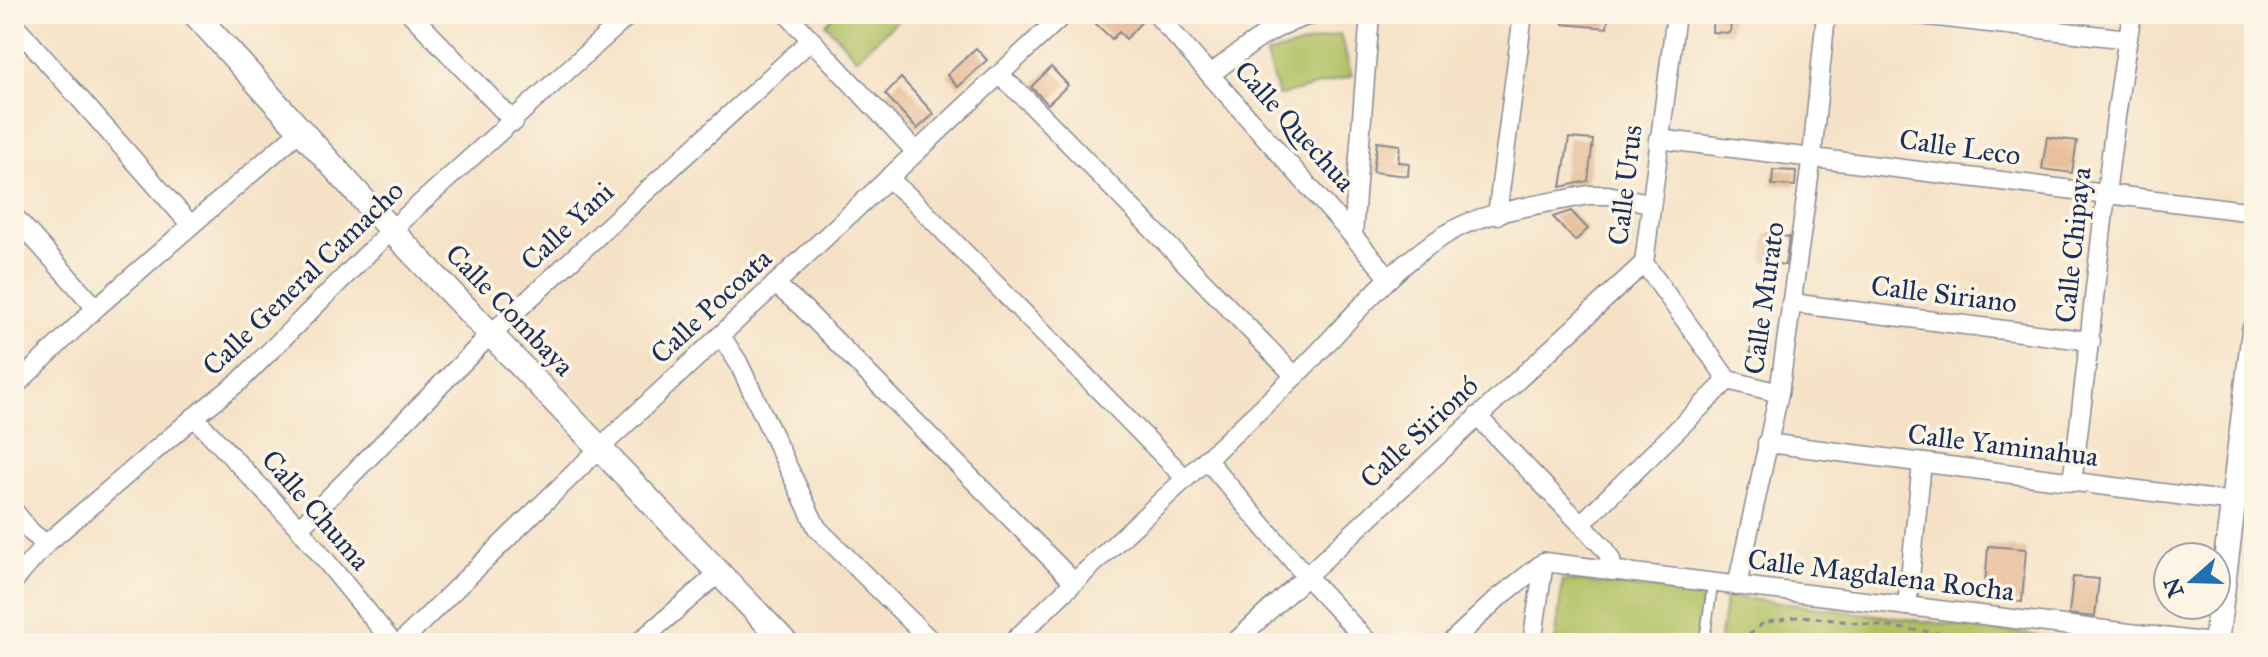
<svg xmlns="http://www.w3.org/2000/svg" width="2268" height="657" font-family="'IM FELL Great Primer',serif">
  <rect width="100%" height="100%" fill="#fcf5e5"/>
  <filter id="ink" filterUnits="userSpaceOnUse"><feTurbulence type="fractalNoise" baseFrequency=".0125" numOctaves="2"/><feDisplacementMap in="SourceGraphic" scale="16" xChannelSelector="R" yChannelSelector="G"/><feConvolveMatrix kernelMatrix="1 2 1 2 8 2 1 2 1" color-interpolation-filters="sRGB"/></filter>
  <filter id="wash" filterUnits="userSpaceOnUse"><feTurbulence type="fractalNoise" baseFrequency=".006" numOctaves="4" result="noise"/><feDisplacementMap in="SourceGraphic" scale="32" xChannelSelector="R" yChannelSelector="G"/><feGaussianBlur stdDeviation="1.8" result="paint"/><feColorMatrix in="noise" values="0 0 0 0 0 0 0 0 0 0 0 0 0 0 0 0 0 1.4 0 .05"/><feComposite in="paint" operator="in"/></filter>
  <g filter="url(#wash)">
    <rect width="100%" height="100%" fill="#f5e2c6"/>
    <g fill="#b1c062" stroke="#667860" stroke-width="2">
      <path d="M 836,14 L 905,14 L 856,58 L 826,24 Z"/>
      <path d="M 1340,34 L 1352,76 L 1278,96 L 1266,55 Z"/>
      <path d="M 1563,580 L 1703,594 L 1696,643 L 1555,643 Z"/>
      <path d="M 1726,596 L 2095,643 L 1719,643 Z"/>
    </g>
    <g id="blocks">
      <g fill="#e6b892">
        <path d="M 1104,14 L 1144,14 L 1145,18 L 1126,39 L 1119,32 L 1112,39 L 1095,23 Z"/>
        <path d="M 1564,14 L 1609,14 L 1607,28 L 1563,24 Z"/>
        <path d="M 1713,14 L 1732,14 L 1730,33 L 1712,32 Z"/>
        <path d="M 976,48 L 987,60 L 958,87 L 947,75 Z"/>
        <path d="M 1051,67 L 1068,85 L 1048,104 L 1031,87 Z"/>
        <path d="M 901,78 L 934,114 L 917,129 L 885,94 Z"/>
        <path d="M 2047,137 L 2077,141 L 2072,173 L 2042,169 Z"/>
        <path d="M 1569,138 L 1593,140 L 1588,181 L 1561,187 Z"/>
        <path d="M 1377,142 L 1400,145 L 1398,162 L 1409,163 L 1408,176 L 1373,172 Z"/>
        <path d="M 1773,170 L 1796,171 L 1795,186 L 1772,185 Z"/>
        <path d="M 1571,211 L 1588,229 L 1575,241 L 1553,217 Z"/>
        <path d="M 1767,234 L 1789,237 L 1785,265 L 1763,262 Z"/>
        <path d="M 1752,336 L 1769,337 L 1768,355 L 1750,354 Z"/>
        <path d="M 1988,546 L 2026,549 L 2022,602 L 1984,599 Z"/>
        <path d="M 2073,577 L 2099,579 L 2095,617 L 2069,614 Z"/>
      </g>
    </g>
  </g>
  <g filter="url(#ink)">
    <use href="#blocks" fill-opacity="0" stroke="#888892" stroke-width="2"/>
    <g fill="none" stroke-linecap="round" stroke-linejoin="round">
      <defs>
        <path id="service" d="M 1704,643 L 1713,583"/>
        <g id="minor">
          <path d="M 411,14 L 514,122"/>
          <path d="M 787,14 L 916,152"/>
          <path d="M 1156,14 L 1390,278"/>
          <path d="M 1676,14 L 1644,263 L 1728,380 L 1779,393"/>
          <path d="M 1911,14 L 2128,39"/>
          <path d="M 14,24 L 190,224"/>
          <path d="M 1211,74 C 1244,49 1274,23 1316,14"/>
          <path d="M 999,75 L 1026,99 L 1295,376"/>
          <path d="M 1658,139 L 2254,212"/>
          <path d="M 888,178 L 916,203 L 1184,477"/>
          <path d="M 1497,215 L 1523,14"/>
          <path d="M 14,216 L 96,308"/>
          <path d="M 1353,234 L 1370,14"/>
          <path d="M 775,284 L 802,307 L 1073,581"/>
          <path d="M 1791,303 L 2091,341"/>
          <path d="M 721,336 L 738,362 L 817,528 L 933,643"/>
          <path d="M 14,387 L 96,308 L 302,129"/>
          <path d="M 1477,416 L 1605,549 L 1611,560 L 1612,571"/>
          <path d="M 194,417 L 299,528 L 393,643"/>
          <path d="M 1767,443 L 2233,502"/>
          <path d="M 1206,459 L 1305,575 L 1369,643"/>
          <path d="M 2072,482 C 2093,326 2105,169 2132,14"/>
          <path d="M 14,511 L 31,532 L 46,544"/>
          <path d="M 1582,523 L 1728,380"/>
          <path d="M 299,528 L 492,333 L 811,40"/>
          <path d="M 1544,562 L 2212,643"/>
          <path d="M 14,581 L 46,544 L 194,417 L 240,381 L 391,230 L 630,14"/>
          <path d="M 1737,586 L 1779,393 L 1812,156 L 1826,14"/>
          <path d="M 1907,606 L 1922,463"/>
          <path d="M 14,641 L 15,643"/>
          <path d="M 400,643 L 600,448 L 1064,14"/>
          <path d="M 638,643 L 720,572"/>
          <path d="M 1012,643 C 1103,551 1201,467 1294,377 C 1347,326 1393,261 1459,227 C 1493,210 1550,203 1588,195 L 1607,195 L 1650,203"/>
          <path d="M 1234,643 L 1644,263"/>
          <path d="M 1450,643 L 1497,599 L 1544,562"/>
          <path d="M 1532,643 L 1544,562"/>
        </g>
        <g id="tertiary">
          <path d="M 195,14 L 391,230 L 786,643"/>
          <path d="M 2216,643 L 2254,331"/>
        </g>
      </defs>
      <use href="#service" stroke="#888892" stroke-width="12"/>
      <use href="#minor" stroke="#888892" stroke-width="21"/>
      <use href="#tertiary" stroke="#888892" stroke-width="27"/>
      <path stroke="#888892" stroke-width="3" stroke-dasharray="6 6" stroke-linecap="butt" d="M 1740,643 L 1763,623 L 1802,616 L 2018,643"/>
      <use href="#service" stroke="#fff" stroke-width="9"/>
      <use href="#minor" stroke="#fff" stroke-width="18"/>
      <use href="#tertiary" stroke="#fff" stroke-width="24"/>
    </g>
  </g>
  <g text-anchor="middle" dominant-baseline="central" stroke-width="7" stroke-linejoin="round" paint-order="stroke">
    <g font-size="28" fill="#1b2f5e" stroke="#fcf5e5">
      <text transform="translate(1295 126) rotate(48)">Calle Quechua</text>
      <text transform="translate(1960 147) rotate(8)">Calle Leco</text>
      <text transform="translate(1625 185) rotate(-83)">Calle Urus</text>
      <text transform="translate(567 226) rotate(-43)">Calle Yani</text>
      <text transform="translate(2073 245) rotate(-84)">Calle Chipaya</text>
      <text transform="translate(303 278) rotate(-44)">Calle General Camacho</text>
      <text transform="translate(1944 294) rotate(7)">Calle Siriano</text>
      <text transform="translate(1764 298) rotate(-82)">Calle Murato</text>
      <text transform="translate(711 306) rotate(-43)">Calle Pocoata</text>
      <text transform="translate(510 310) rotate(46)">Calle Combaya</text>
      <text transform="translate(1419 432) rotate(-43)">Calle Sirionó</text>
      <text transform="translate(2003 445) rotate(7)">Calle Yaminahua</text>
      <text transform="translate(316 510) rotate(49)">Calle Chuma</text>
      <text transform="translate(1881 575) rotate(7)">Calle Magdalena Rocha</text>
    </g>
  </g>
  <rect width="2268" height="657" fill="none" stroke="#fcf5e5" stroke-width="48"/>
  <g transform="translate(2192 581) rotate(250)"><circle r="38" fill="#fcf5e5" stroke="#a2a6af" stroke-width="2"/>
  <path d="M0-6L14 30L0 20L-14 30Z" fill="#1f6fb2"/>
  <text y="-12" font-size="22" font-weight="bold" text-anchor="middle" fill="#1b2f5e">N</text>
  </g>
</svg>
